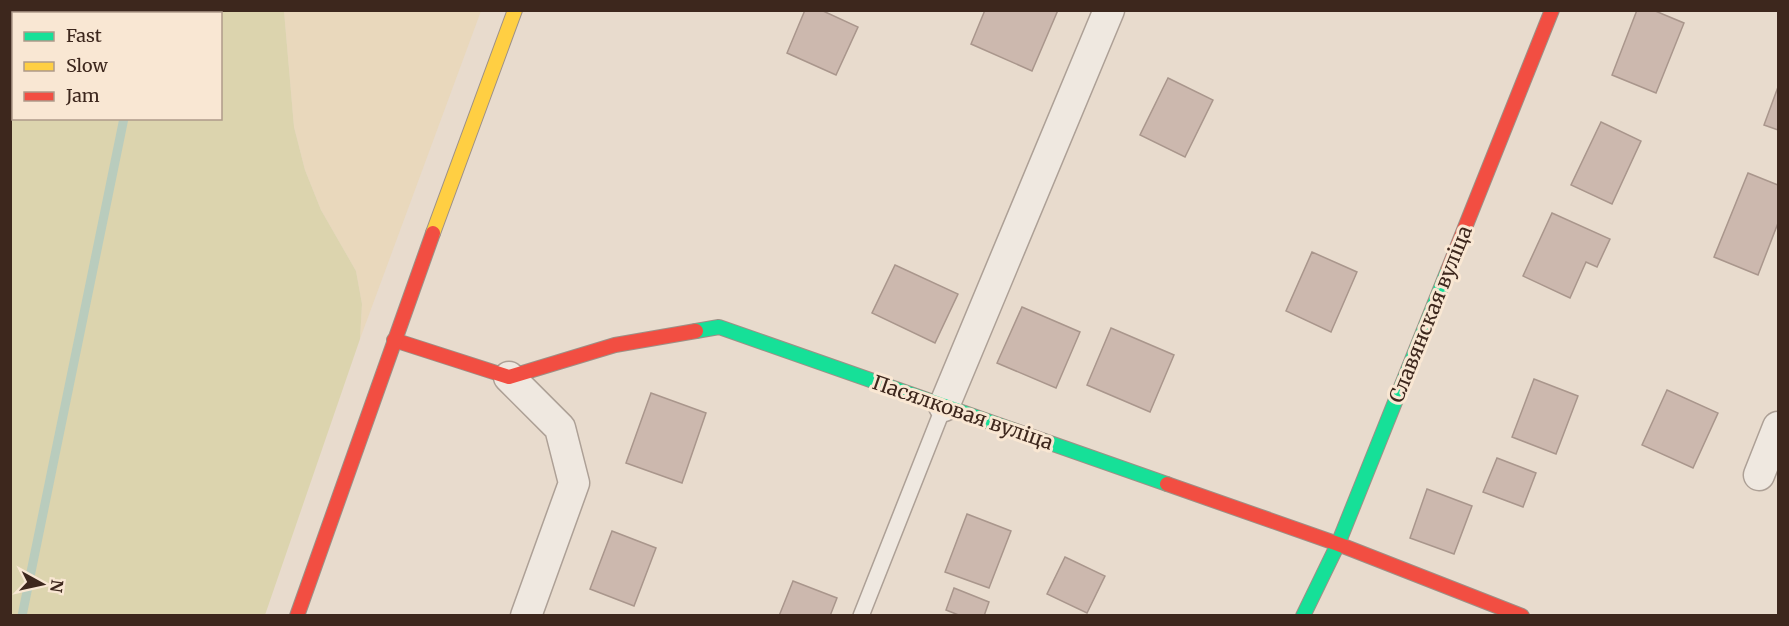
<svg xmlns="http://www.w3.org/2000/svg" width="1789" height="626" font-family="Merriweather,serif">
  <rect width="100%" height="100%" fill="#e8dbcd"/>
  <path fill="#e9d8bc" d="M 284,11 L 481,11 L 360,339 L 362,304 L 356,271 L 321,210 L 305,170 L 294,127 Z"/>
  <path fill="#dcd4ae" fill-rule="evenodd" d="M 10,11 L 284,11 L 294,127 L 305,170 L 321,210 L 356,271 L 362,304 L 360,339 L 265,615 L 11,615 ZM 14,14 L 220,14 L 220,118 L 14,118 Z"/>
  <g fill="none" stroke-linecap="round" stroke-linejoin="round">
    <g stroke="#b9ccbd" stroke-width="9">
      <path d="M 146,14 L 146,10"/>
      <path d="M 22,616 L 124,118"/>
    </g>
  </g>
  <g fill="#ccb8ae" stroke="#a9968c" stroke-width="1.5">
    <path d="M 805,10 L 821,10 L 858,27 L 836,75 L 787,53 Z"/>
    <path d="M 985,10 L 1058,10 L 1032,71 L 971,44 Z"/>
    <path d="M 1637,10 L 1653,10 L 1684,23 L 1656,93 L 1612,75 Z"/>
    <path d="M 1168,78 L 1213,100 L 1185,157 L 1140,135 Z"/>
    <path d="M 1778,87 L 1778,130 L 1764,125 Z"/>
    <path d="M 1601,122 L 1641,141 L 1612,204 L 1571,185 Z"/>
    <path d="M 1748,173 L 1778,185 L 1778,223 L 1758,275 L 1714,257 Z"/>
    <path d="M 1552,213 L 1610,239 L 1597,267 L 1586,262 L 1570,298 L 1523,276 Z"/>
    <path d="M 1312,252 L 1357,272 L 1331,332 L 1286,311 Z"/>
    <path d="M 895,265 L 958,294 L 935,343 L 872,313 Z"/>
    <path d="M 1022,307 L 1080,332 L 1056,388 L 997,363 Z"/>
    <path d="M 1111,328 L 1174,355 L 1150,412 L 1087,385 Z"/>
    <path d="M 1534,379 L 1578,396 L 1556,454 L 1512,437 Z"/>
    <path d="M 1667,390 L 1718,413 L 1693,468 L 1642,445 Z"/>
    <path d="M 651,393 L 706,413 L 682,483 L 626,463 Z"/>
    <path d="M 1497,458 L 1536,473 L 1523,507 L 1483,492 Z"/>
    <path d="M 1427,489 L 1472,506 L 1454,554 L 1410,538 Z"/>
    <path d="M 967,514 L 1011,531 L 989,588 L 945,572 Z"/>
    <path d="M 612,531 L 656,548 L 634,606 L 590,589 Z"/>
    <path d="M 1065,557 L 1105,576 L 1087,613 L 1047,594 Z"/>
    <path d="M 793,581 L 837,598 L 830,616 L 779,616 Z"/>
    <path d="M 954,588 L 989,602 L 984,616 L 961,616 L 946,610 Z"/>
  </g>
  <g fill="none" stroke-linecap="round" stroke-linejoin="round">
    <defs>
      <path id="lane" d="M 861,616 L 944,406"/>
      <g id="street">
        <path d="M 509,377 L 560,428 L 574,483 L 526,616"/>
        <path d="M 944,406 L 1109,10"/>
        <path d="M 1759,475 L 1778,427"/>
      </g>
      <g id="fast">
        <path d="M 696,331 L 719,327 L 1167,484"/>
        <path d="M 1303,616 L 1338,544 L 1448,270"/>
      </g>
      <path id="slow" d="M 433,233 L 515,10"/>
      <g id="jam">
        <path d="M 1448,270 L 1552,10"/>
        <path d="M 394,340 L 509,377 L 615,345 L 696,331"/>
        <path d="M 1167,484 L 1338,544 L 1522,616"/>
        <path d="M 297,616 L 433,233"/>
      </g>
    </defs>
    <use href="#lane" stroke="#ada096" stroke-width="18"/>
    <use href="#street" stroke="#ada096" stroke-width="33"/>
    <use href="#fast" stroke="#9d9086" stroke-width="16"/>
    <use href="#slow" stroke="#9d9086" stroke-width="16"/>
    <use href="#jam" stroke="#9d9086" stroke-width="16"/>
    <use href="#lane" stroke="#efe8e0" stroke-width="15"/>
    <use href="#street" stroke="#efe8e0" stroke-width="30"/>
    <use href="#fast" stroke="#16e098" stroke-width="14"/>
    <use href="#slow" stroke="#ffcf43" stroke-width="14"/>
    <use href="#jam" stroke="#f24e42" stroke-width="14"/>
  </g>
  <g text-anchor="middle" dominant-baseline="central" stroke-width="6" stroke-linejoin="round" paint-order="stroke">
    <g font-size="20" fill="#3d271d" stroke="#f9e7d3">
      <text transform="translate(1430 314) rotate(-68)">Славянская вуліца</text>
      <text transform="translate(963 412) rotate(19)">Пасялковая вуліца</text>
    </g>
  </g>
  <rect width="1789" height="626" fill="none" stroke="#3d271d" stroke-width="24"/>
  <rect x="12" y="12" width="210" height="108" fill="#f9e7d3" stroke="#ae9a8a" stroke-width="1.5"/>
  <rect x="24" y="32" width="30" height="9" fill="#16e098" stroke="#ae9a8a" stroke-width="1.5"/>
  <text x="66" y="42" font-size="18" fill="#3d271d">Fast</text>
  <rect x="24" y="62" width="30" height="9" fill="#ffcf43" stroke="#ae9a8a" stroke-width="1.5"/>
  <text x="66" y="72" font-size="18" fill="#3d271d">Slow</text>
  <rect x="24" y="92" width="30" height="9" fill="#f24e42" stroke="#ae9a8a" stroke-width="1.5"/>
  <text x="66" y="102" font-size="18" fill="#3d271d">Jam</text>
  <g transform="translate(42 584) rotate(98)" stroke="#f9e7d3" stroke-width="4.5" paint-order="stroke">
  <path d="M0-4.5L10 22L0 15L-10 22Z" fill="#3d271d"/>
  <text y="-9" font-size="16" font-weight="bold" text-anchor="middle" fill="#3d271d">N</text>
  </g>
</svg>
